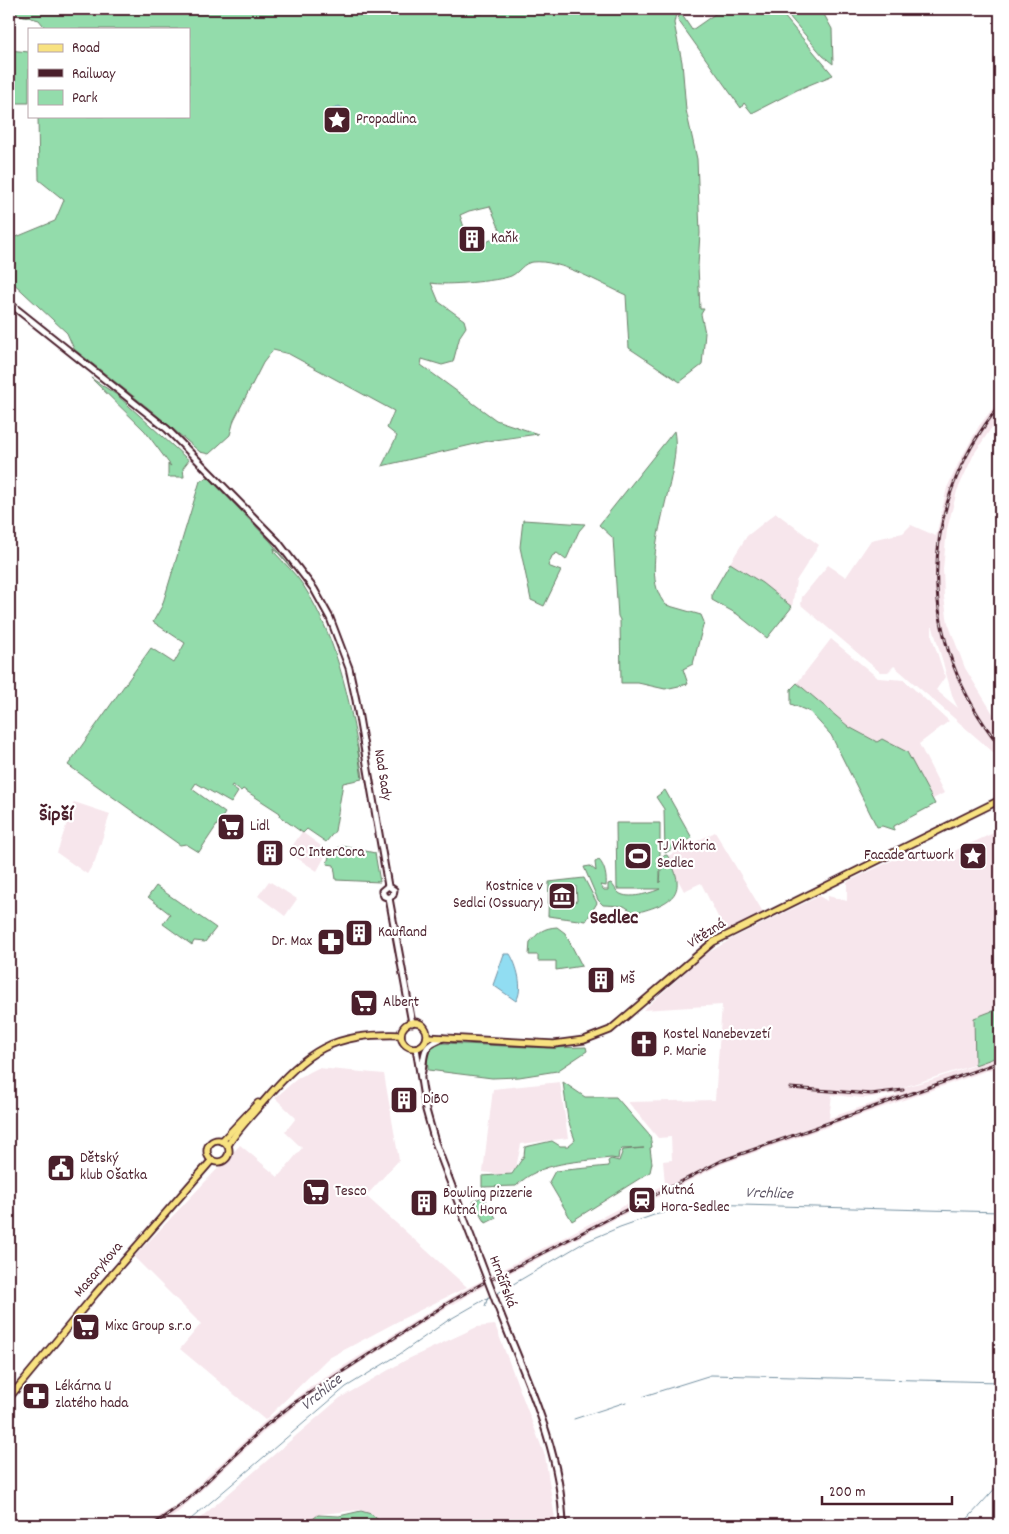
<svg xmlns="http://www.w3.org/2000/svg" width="1009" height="1534" font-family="Dekko,sans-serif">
  <rect width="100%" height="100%" fill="#fff"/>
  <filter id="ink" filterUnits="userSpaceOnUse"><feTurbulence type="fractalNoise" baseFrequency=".02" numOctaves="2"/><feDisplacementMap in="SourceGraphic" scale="10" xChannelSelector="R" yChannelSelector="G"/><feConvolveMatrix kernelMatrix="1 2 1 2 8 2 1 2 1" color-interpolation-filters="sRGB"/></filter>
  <g filter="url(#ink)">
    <g fill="#f7e6ec" fill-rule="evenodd">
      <path d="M 1000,399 L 1000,415 L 974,454 L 957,491 L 947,529 L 943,569 L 944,597 L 948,623 L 965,668 L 1000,725 L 1000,758 L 894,666 L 888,672 L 880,672 L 801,605 L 802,597 L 828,565 L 846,577 L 871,540 L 903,533 L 911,525 L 936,536 L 947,488 L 959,462 L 979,426 ZM 932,624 L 953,698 L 958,708 L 936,690 L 945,677 L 932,637 Z"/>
      <path d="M 776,513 L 819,545 L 796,581 L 792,607 L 762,583 L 730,563 L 747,536 Z"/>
      <path d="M 831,639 L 878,678 L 904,680 L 949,721 L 919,744 L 944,793 L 933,799 L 907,752 L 878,742 L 849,727 L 797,683 Z"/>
      <path d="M 74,802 L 110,814 L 95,861 L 87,874 L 57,853 Z"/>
      <path d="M 1000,830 L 1000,1008 L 974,1018 L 974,1065 L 897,1089 L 931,1080 L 1000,1057 L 1000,1066 L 722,1164 L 485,1286 L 449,1306 L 310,1395 L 268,1428 L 175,1515 L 159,1525 L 146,1525 L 178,1504 L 263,1423 L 306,1390 L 460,1292 L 665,1184 L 663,1161 L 672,1160 L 671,1137 L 658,1138 L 628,1102 L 715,1100 L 722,1005 L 643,1010 L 706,954 L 733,938 L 819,896 L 827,901 L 828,896 L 847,901 L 847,882 L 920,847 L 935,860 ZM 897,1094 L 897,1095 L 829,1118 L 832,1095 L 865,1098 Z"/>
      <path d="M 302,832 L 328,851 L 317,871 L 288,852 Z"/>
      <path d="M 715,832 L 763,912 L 725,931 L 701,883 L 684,891 L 666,857 Z"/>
      <path d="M 269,881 L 297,899 L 285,916 L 258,896 Z"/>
      <path d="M 318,1068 L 384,1074 L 399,1160 L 366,1196 L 467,1287 L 404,1318 L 327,1359 L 265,1420 L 180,1349 L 201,1324 L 134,1257 L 240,1145 L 278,1177 L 302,1148 L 285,1132 L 296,1118 L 275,1098 L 298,1078 Z"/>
      <path d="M 560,1082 L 568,1138 L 521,1144 L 516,1168 L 510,1173 L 504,1175 L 483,1172 L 493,1089 Z"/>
      <path d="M 495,1325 L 545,1456 L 556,1525 L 385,1525 L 387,1522 L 361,1510 L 321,1514 L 305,1525 L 192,1525 L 340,1398 L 406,1360 L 477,1327 Z"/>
    </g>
    <g fill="#93dcab" stroke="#6e7e6b" fill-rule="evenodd">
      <path d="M 9,9 L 461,9 L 483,14 L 485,9 L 677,9 L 674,23 L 682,62 L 686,110 L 697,159 L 700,233 L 698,266 L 700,309 L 704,309 L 701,314 L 705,333 L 702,365 L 680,382 L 629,348 L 626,295 C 601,284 560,259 533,262 C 522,263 520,272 511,276 C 499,281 444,286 431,283 L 439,302 L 464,320 L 466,327 L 460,336 L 453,362 L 442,365 L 422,359 L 421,365 L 496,420 L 538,434 L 488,441 L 382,466 L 397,436 L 387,428 L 394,411 L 289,354 L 273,350 L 263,363 L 234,420 L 230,435 L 209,454 L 200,452 L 152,411 L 74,349 L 67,333 L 9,279 L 9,240 L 55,221 L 64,200 L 39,180 L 38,116 L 189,116 L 189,29 L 46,29 L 39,20 L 9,12 ZM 490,206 L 500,230 L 498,236 L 481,245 L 475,250 L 471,249 L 460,215 L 469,211 Z"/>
      <path d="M 722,9 L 778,9 L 833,75 L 797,90 L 752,113 L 744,103 L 741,108 L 678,20 L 679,15 L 682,15 L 692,30 Z"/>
      <path d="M 783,9 L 794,9 L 804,12 L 808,9 L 821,9 L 832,29 L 833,64 L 823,56 Z"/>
      <path d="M 9,50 L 29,52 L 29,103 L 9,103 Z"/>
      <path d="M 91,378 L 117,395 L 185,457 L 189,460 L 183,468 L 184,477 L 168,477 L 168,464 L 171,466 L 145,431 Z"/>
      <path d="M 674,431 C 684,475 632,569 666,605 L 701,615 L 704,622 L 693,664 L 683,669 L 688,684 L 665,689 L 638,683 L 621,683 L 620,620 L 618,616 L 613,538 L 599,525 Z"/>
      <path d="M 208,477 L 271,542 L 292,569 L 274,548 L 275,553 C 284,563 295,573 303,585 C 340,643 352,711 363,778 L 357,745 L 362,779 L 343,783 L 335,831 L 326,842 L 307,829 L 303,833 L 279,816 L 280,813 L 243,789 L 241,791 L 232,785 L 231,787 L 238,792 L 231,803 L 196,783 L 192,789 L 225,813 L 199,852 L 186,844 L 180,845 L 68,765 L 151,648 L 174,663 L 185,643 L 153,622 L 162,606 L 200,481 Z"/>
      <path d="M 523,520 L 585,524 L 579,531 L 566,560 L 557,553 L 552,556 L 548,566 L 561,571 L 544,606 L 531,600 L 520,547 Z"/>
      <path d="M 730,563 L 762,583 L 792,607 L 767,638 L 737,614 L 712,600 L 712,594 Z"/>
      <path d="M 797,683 L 849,727 L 877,742 L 882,739 L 907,752 L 935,804 L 894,826 L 894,830 L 882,826 L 877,827 L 831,735 L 810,712 L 791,704 L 791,689 Z"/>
      <path d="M 665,790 L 692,838 L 665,853 L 664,809 L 656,797 Z"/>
      <path d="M 616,823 L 660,823 L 660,883 L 662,856 L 667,855 C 689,893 674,903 635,913 L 624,906 L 603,905 L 598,900 L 584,867 L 590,866 L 596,871 L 595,862 L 599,860 C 605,866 607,878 606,886 L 600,885 L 604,890 L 608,890 L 608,884 L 611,883 C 614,886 616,891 619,893 C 628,900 651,893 660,889 L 617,889 Z"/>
      <path d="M 342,846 L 375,853 L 380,882 L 336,880 L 334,865 L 327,864 L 330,852 Z"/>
      <path d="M 584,878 L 597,903 L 586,921 L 548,916 L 549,882 ZM 576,886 L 577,901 L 562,903 L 561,897 L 556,898 L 556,894 L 561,893 L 561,888 Z"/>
      <path d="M 156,886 L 216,928 L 205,942 L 194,941 L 192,945 L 163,924 L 170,914 L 148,897 Z"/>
      <path d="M 557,927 L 565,933 L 582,966 L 556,970 L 556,961 L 538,961 L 538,955 L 529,955 L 530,942 C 539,932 543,928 557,927 Z"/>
      <path d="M 1000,1008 L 1000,1056 L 975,1065 L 974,1018 Z"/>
      <path d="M 443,1043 L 547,1048 L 586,1047 L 587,1051 L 557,1071 L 519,1077 L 492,1078 L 428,1070 L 427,1055 L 430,1048 Z"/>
      <path d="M 563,1082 L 585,1097 L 616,1097 L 650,1136 L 652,1147 L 650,1148 L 652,1163 L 650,1172 L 572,1221 L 549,1182 L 555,1171 L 609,1166 L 608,1161 L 611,1159 L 619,1161 L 623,1150 L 644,1148 L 622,1149 L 619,1152 L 618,1159 L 611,1158 C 578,1162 541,1161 516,1186 L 482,1187 L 482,1176 L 512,1174 L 524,1156 L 525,1147 L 552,1141 L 560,1146 L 568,1146 L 575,1140 L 568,1120 Z"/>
      <path d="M 483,1196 L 496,1218 L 486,1223 L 473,1202 Z"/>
      <path d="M 361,1511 L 371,1514 L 385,1525 L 305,1525 L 318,1515 L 339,1516 Z"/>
    </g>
    <g fill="#91ddf2" stroke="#7591a2">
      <path d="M 339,106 L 344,109 L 342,129 L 334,128 L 329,111 Z"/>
      <path d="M 504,954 L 510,954 C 517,965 524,989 516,1001 L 493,985 Z"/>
    </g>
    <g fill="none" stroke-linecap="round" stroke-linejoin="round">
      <g stroke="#7591a2" stroke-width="1">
        <path d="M 498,1293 L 585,1242 L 620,1227 L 654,1215 L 704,1204 L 1000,1212"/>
        <path d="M 485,1306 L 488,1297"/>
        <path d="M 644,1396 L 711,1375 L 1000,1382"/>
        <path d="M 574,1419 L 626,1402"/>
        <path d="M 184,1525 L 346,1387 L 400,1354 L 447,1321 L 489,1297"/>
        <path d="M 962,1525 L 1000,1483"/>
      </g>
      <defs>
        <g id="secondary">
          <path d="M 9,303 L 167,429 L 278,542 L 314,589 L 330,618 L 349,668 L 356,700 L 388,886 L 394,890 L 393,895 L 389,898"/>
          <path d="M 388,886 L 382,891 L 384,896 L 389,898"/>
          <path d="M 389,898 L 412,1023"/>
          <path d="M 416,1048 L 426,1110 L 435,1142 L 480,1260"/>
          <path d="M 421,1076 C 426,1055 419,1047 443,1038"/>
          <path d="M 501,1315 C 528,1383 561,1451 563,1525"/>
        </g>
        <g id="primary">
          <circle cx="414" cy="1035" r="13"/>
          <path d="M 427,1037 L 554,1044 L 584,1040 L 610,1030 L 713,942 L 1000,800"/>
          <circle cx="218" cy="1151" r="11"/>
          <path d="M 222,1141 L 258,1103"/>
          <path d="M 228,1145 C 238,1129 252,1115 264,1101 C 308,1050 332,1033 401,1035"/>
          <path d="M 9,1398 L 96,1293 L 211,1161"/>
        </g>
      </defs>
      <use href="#secondary" stroke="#4a1f2b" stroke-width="9"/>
      <use href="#primary" stroke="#4a1f2b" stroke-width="9"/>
      <use href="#secondary" stroke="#fff" stroke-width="5"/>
      <use href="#primary" stroke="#f8e281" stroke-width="5.5"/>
      <defs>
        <g id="rail">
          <path d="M 1000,405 C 915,510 916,641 1000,746"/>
          <path d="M 790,1088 L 871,1094 L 903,1090"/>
          <path d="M 492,1279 L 721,1161 L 1000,1062"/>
          <path d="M 153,1525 L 187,1500 L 265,1426 L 294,1403 L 448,1303 L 483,1283"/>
        </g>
      </defs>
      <use href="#rail" stroke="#4a1f2b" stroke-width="3"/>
      <use href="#rail" stroke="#fff" stroke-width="1" stroke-dasharray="4" stroke-linecap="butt"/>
      <defs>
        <path id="secondary-bridge" d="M 480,1260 L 501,1315"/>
      </defs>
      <use href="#secondary-bridge" stroke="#4a1f2b" stroke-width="9" stroke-linecap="butt"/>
      <use href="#secondary-bridge" stroke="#fff" stroke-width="5"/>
    </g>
  </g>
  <defs>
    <symbol id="sight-square" viewBox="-11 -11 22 22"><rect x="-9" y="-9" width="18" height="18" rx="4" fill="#4a1f2b" stroke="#fff"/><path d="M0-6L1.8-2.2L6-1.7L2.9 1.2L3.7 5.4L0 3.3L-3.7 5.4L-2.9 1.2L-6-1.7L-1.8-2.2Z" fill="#fff"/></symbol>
    <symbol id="building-square" viewBox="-11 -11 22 22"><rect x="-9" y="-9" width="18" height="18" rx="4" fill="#4a1f2b" stroke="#fff"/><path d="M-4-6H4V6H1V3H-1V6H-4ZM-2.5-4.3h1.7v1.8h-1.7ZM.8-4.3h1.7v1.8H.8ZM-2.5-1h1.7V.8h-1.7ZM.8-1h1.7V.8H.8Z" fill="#fff"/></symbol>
    <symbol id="supermarket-square" viewBox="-11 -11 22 22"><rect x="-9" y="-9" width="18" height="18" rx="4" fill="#4a1f2b" stroke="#fff"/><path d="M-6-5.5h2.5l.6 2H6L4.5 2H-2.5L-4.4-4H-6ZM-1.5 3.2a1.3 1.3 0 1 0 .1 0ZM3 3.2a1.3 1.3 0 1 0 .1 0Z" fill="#fff"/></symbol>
    <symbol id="stadium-square" viewBox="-11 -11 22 22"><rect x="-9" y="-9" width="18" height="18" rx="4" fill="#4a1f2b" stroke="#fff"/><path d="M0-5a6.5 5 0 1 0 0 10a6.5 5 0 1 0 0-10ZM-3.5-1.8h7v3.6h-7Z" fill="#fff"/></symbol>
    <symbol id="museum-square" viewBox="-11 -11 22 22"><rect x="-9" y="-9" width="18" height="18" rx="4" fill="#4a1f2b" stroke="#fff"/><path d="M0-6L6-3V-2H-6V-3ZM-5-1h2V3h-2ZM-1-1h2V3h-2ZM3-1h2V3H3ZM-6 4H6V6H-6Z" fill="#fff"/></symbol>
    <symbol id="pharmacy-square" viewBox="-11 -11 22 22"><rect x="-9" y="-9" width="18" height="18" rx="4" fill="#4a1f2b" stroke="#fff"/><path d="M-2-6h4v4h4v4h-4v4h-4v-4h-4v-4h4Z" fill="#fff"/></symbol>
    <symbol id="church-square" viewBox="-11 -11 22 22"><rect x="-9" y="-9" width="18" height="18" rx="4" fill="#4a1f2b" stroke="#fff"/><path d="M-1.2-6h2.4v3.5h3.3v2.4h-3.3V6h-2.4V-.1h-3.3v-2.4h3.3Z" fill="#fff"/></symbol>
    <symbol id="civic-square" viewBox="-11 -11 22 22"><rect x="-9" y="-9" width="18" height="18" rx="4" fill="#4a1f2b" stroke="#fff"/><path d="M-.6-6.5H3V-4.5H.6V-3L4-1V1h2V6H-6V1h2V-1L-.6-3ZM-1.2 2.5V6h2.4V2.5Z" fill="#fff"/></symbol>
    <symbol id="station-square" viewBox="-11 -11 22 22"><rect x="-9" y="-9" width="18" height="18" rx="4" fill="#4a1f2b" stroke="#fff"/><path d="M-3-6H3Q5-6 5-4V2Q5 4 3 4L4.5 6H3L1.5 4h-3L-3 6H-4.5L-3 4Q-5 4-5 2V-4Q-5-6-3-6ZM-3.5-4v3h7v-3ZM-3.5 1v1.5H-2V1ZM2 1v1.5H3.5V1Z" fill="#fff"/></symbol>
  </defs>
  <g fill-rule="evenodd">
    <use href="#sight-square" x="321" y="104" width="32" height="32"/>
    <use href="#building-square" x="456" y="223" width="32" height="32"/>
    <use href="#supermarket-square" x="215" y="811" width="32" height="32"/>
    <use href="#building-square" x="254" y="837" width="32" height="32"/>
    <use href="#stadium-square" x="622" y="840" width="32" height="32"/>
    <use href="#sight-square" x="957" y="840" width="32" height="32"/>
    <use href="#museum-square" x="546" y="880" width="32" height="32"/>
    <use href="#building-square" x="343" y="917" width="32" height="32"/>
    <use href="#pharmacy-square" x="315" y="926" width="32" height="32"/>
    <use href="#building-square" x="585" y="964" width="32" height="32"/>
    <use href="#supermarket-square" x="348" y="987" width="32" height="32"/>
    <use href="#church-square" x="628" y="1028" width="32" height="32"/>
    <use href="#building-square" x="388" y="1084" width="32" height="32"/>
    <use href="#civic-square" x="45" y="1152" width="32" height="32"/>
    <use href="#supermarket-square" x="300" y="1176" width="32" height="32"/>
    <use href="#station-square" x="626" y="1184" width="32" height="32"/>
    <use href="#building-square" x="408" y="1187" width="32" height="32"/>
    <use href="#supermarket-square" x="70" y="1311" width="32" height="32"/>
    <use href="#pharmacy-square" x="20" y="1380" width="32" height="32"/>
  </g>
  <g text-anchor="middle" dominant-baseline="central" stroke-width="4.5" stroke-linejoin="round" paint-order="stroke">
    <g font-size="15" fill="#4a1f2b" stroke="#fff" text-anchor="start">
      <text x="356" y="120">Propadlina</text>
      <text x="491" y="239">Kaňk</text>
      <text x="250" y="827">Lidl</text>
      <text x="657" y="847">TJ Viktoria<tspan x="657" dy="17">Sedlec</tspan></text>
      <text x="289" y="853">OC InterCora</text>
      <text x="954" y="856" text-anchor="end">Facade artwork</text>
      <text x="543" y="887" text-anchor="end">Kostnice v<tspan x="543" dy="17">Sedlci (Ossuary)</tspan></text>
      <text x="378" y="933">Kaufland</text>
      <text x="312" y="942" text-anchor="end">Dr. Max</text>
      <text x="620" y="980">MŠ</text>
      <text x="383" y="1003">Albert</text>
      <text x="663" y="1035">Kostel Nanebevzetí<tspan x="663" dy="17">P. Marie</tspan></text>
      <text x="423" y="1100">DiBO</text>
      <text x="80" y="1159">Dětský<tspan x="80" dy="17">klub Ošatka</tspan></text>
      <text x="661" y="1191">Kutná<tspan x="661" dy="17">Hora-Sedlec</tspan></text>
      <text x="335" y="1192">Tesco</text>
      <text x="443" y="1194">Bowling pizzerie<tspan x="443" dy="17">Kutná Hora</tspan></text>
      <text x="105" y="1327">Mixc Group s.r.o</text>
      <text x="55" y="1387">Lékárna U<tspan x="55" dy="17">zlatého hada</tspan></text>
    </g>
    <g font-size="15" fill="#4a1f2b" stroke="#fff">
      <text transform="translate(382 775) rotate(81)">Nad Sady</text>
      <text transform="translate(707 934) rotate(-33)">Vítězná</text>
      <text transform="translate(99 1270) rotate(-50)">Masarykova</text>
      <text transform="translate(502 1282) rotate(69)">Hrnčířská</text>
    </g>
    <g font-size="16" font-style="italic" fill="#5f5867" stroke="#fff">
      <text transform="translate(769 1194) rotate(2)">Vrchlice</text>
      <text transform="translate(322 1393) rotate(-39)">Vrchlice</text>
    </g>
    <g font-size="20" font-weight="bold" fill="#4a1f2b" stroke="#fff">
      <text x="56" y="816">Šipší</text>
      <text x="614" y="919">Sedlec</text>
    </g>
  </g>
  <rect width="1009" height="1534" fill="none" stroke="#fff" stroke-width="30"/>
  <rect x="15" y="15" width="979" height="1504" fill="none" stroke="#4a1f2b" stroke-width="2" filter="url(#ink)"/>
  <rect x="28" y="28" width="162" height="90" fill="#ffffff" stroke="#b7a5aa"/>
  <rect x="38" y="44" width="25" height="8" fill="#f8e281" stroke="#b7a5aa"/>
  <text x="72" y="52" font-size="15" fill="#4a1f2b">Road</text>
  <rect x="38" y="69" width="25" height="8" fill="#4a1f2b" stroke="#b7a5aa"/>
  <text x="72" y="78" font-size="15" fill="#4a1f2b">Railway</text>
  <rect x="38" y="90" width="25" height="15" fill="#93dcab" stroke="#b7a5aa"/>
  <text x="72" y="102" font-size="15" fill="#4a1f2b">Park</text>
  <path d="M822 1496v8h130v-8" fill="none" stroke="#4a1f2b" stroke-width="2.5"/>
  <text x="829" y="1496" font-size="15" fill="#4a1f2b" stroke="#ffffff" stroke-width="4" paint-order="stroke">200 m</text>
</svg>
